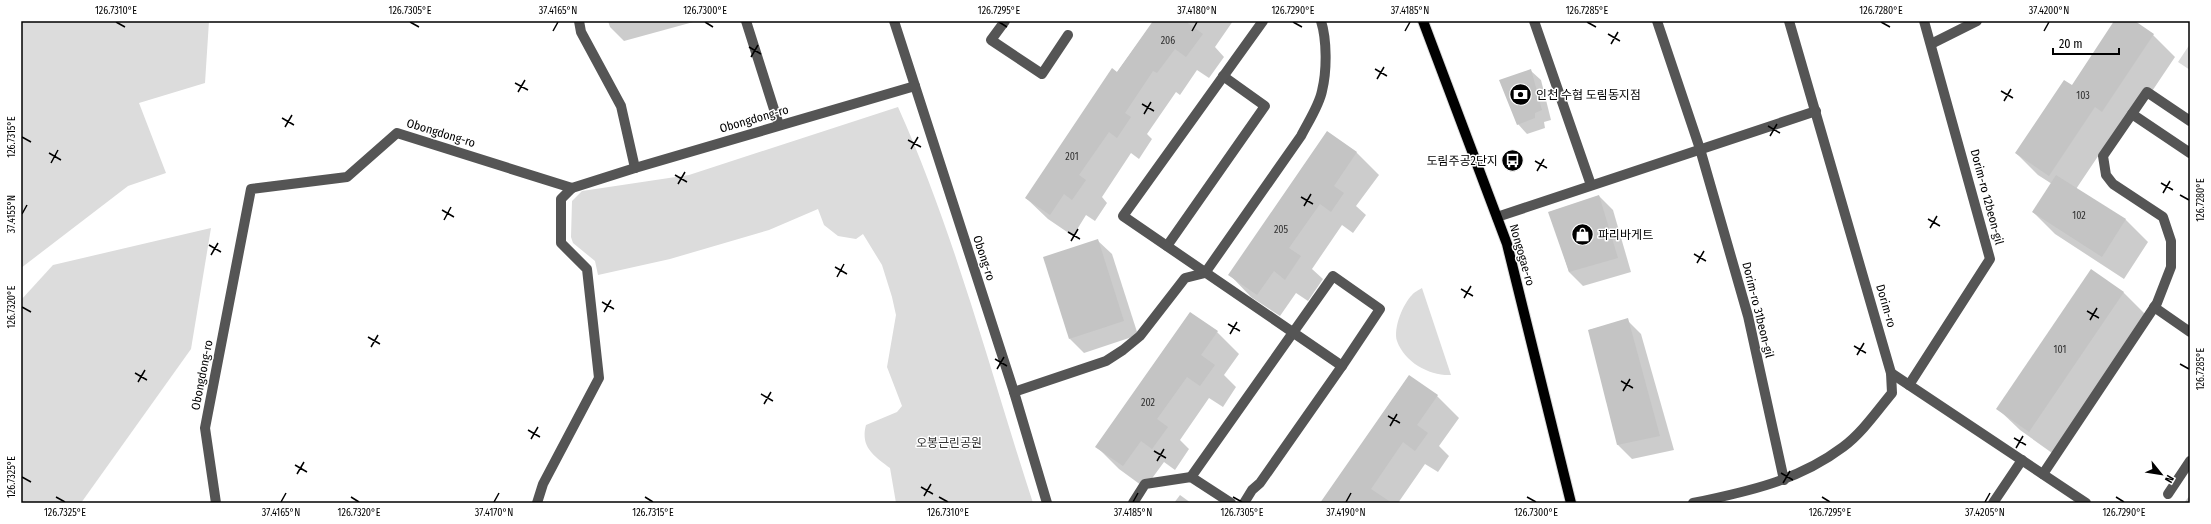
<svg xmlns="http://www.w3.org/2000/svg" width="2211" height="524" font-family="'Fira Sans Condensed','Noto Sans KR',sans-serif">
  <rect width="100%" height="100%" fill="#fff"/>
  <g fill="#dcdcdc">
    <path d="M 21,21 L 209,21 L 205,83 L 139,103 L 166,173 L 128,186 L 21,268 Z"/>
    <path d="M 2190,44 L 2190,70 L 2178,62 Z"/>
    <path d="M 898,107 C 955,234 990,371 1033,503 L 896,503 L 890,468 C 874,456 860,447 866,425 L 897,412 L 902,406 L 887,367 L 896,315 L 892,297 L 882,265 L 863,234 L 856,239 L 838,236 L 824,225 L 818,209 L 769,230 L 670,259 L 598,275 L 595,261 L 573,243 L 571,237 L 572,201 L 582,191 L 689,175 Z"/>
    <path d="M 211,228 L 191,349 L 81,503 L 21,503 L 21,300 L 53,265 Z"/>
    <path d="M 1422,288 L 1451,375 C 1430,376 1405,363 1397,341 C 1393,328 1403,304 1412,295 C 1414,292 1419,290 1422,288 Z"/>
  </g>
  <g fill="#0003">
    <path d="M 608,21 L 697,21 L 624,41 L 610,27 Z"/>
    <path d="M 1154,21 L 1233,21 L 1215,47 L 1224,57 L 1209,78 L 1197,70 L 1180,95 L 1176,92 L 1147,134 L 1152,139 L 1139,159 L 1131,153 L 1102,197 L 1107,203 L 1095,221 L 1086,215 L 1073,236 L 1048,219 L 1026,198 Z"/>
    <path d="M 2115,21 L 2133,21 L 2153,35 L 2175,57 L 2124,133 L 2117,128 L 2076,189 L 2126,220 L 2148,242 L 2124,279 L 2055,234 L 2033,212 L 2052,184 L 2038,175 L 2016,153 L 2072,86 Z"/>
    <path d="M 1531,71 L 1541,80 L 1551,120 L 1544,122 L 1545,128 L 1527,134 L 1518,124 Z"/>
    <path d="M 1328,133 L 1357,153 L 1379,175 L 1356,206 L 1366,215 L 1353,233 L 1342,225 L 1312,269 L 1323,279 L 1308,301 L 1296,293 L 1280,316 L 1251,297 L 1230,275 Z"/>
    <path d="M 1599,196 L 1613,210 L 1631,272 L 1583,286 L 1569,272 L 1550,212 Z"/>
    <path d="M 1097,240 L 1112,254 L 1138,335 L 1084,353 L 1070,339 Z"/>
    <path d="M 2091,271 L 2124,293 L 2146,315 L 2052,453 L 2020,430 L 1998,409 Z"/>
    <path d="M 1627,320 L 1641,334 L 1674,450 L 1632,459 L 1618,445 L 1589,330 Z"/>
    <path d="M 1217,332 L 1239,354 L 1224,375 L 1236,387 L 1223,407 L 1209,398 L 1180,440 L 1189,449 L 1175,470 L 1164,462 L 1145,488 L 1119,469 L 1097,447 Z"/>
    <path d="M 1409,376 L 1437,396 L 1459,418 L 1439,446 L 1449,456 L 1438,472 L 1425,464 L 1398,503 L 1321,503 Z"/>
    <path d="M 1180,495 L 1191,503 L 1174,503 Z"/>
    <path d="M 2190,495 L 2190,503 L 2184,503 Z"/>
  </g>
  <g fill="#c4c4c4">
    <path d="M 1153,21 L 1185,21 L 1203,34 L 1186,57 L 1175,49 L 1157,73 L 1153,71 L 1125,113 L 1131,117 L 1117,138 L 1109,132 L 1079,175 L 1086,180 L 1072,200 L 1064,194 L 1050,215 L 1025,198 L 1112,68 L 1117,72 Z"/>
    <path d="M 2114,21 L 2135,21 L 2154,34 L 2102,112 L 2095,107 L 2049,176 L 2015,153 L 2064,80 L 2072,85 Z"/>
    <path d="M 1531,69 L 1542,110 L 1535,113 L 1535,118 L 1517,125 L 1499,80 Z"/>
    <path d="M 1327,131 L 1357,152 L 1334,186 L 1344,193 L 1331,212 L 1320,204 L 1289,248 L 1301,256 L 1285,280 L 1274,271 L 1257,295 L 1228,275 Z"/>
    <path d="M 2056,175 L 2126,219 L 2102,257 L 2032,212 Z"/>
    <path d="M 1599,195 L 1618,258 L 1569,272 L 1548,212 Z"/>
    <path d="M 1098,239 L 1124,321 L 1069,339 L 1043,257 Z"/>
    <path d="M 2091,269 L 2124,292 L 2029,432 L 1996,409 Z"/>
    <path d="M 1190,312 L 1218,331 L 1201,355 L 1215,365 L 1200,386 L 1187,377 L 1157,419 L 1168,427 L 1152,449 L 1141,441 L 1123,466 L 1095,447 Z"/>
    <path d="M 1628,318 L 1660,436 L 1617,445 L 1588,330 Z"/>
    <path d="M 1409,375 L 1438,395 L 1417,425 L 1428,433 L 1415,451 L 1403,442 L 1371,489 L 1392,503 L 1320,503 Z"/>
  </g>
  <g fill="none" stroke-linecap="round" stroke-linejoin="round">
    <defs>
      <path id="major" d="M 1423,21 L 1507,244 L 1571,503"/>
    </defs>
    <use href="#major" stroke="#dbdbdb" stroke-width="12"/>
    <g stroke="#555" stroke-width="10">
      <path d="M 579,21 L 581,32 L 621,106 L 635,168"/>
      <path d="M 746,21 L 779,125"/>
      <path d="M 894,21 L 1014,392 L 1047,503"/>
      <path d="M 1005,21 L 991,40 L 1042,74 L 1068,35"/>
      <path d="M 1534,21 L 1591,185"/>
      <path d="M 1657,21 L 1700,149 L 1748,316 L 1784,480"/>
      <path d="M 1931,44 L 1977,21"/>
      <path d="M 2132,114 L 2190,153"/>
      <path d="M 1497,217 L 1816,111"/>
      <path d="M 1167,246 L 1265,106 L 1223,76"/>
      <path d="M 2154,307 L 2190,332"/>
      <path d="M 1891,373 L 2086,503"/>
      <path d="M 1909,385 L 1990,259 L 1924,21"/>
      <path d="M 1014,392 L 1106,361 L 1123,350 L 1140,336 L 1185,278 L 1205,273 L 1301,136 C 1308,122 1319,106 1322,91 C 1327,71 1327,40 1321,21"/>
      <path d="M 2043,474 L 2157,303 L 2171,267 L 2171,241 L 2163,217 L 2113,184 L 2106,175 L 2103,156 L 2147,92 L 2190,121"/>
      <path d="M 1191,477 L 1333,276 L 1380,309 L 1342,366"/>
      <path d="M 2168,494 L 2190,461"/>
      <path d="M 216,503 L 205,428 L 251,189 L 347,177 L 397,133 L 572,188 L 635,168 L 915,86"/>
      <path d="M 537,503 L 543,484 L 599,378 L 587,269 L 561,243 L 561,199 L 572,188"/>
      <path d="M 1133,503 L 1145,484 L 1191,477 L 1231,503"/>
      <path d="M 1244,503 L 1252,490 L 1260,483 L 1342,366 L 1123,216 L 1263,21"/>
      <path d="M 1693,503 C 1746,492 1798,481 1843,447 C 1862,433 1877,411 1892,393 L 1891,373 L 1789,21"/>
      <path d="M 1993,503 L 2022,460"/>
    </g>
    <use href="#major" stroke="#000" stroke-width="10"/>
  </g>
  <path fill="none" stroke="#000" stroke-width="1.5" d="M 116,22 L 125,27M 410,22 L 419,27M 705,22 L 713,27M 999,22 L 1007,27M 1293,22 L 1302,27M 1587,22 L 1596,27M 1881,22 L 1890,27M 553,31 L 558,22M 1192,31 L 1197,22M 1405,31 L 1410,22M 2044,31 L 2049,22M 1608,34 L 1620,41M 1611,44 L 1618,32M 749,47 L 761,54M 751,57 L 758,45M 1375,69 L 1387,76M 1377,79 L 1384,67M 515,83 L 528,90M 2001,91 L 2013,98M 518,92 L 525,80M 2004,101 L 2011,89M 1142,104 L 1154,111M 1144,114 L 1151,102M 282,118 L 294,125M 1768,126 L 1780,133M 285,127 L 292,115M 1770,136 L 1777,124M 22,137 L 31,142M 908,140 L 921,147M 911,149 L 918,137M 49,153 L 61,160M 1535,161 L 1547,168M 51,163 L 58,150M 1537,171 L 1544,159M 675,175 L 687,182M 2161,183 L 2173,190M 678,184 L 685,172M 2163,193 L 2170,181M 2180,195 L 2189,200M 1301,197 L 1313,204M 1304,206 L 1311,194M 442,210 L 454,217M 22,214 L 27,205M 1928,219 L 1940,226M 444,220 L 451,207M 1930,228 L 1937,216M 1068,232 L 1080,239M 1071,241 L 1078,229M 209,245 L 221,252M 1694,254 L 1706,261M 211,255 L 218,243M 1697,263 L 1704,251M 835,267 L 847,274M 837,277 L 844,264M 1461,289 L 1473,296M 1464,298 L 1471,286M 602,302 L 614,309M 22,307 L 31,312M 2087,311 L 2099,318M 604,312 L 611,300M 2090,320 L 2097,308M 1228,324 L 1240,331M 1230,334 L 1237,322M 368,337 L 380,344M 1854,346 L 1866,353M 371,347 L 378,335M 1857,355 L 1864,343M 995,359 L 1007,366M 2180,364 L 2189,369M 997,369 L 1004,357M 135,373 L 147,380M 1621,381 L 1633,388M 138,382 L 145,370M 1623,391 L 1630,379M 761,394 L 773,401M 764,404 L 771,392M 1388,416 L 1400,423M 1390,426 L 1397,414M 528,430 L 540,437M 2014,438 L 2026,445M 531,439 L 538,427M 2016,448 L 2023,436M 1154,451 L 1166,458M 1157,461 L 1164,449M 295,465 L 307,472M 1781,473 L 1793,480M 297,474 L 304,462M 22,477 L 31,482M 1783,483 L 1790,471M 921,487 L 933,494M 924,496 L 931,484M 56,497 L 65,502M 351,497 L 359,502M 645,497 L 653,502M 939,497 L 948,502M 1233,497 L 1242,502M 1527,497 L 1536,502M 1822,497 L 1830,502M 2116,497 L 2124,502M 281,502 L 286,493M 494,502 L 499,493M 1133,502 L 1138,493M 1346,502 L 1351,493M 1985,502 L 1990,493"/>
  <defs>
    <symbol id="bank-disc" viewBox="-11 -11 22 22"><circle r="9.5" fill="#000" stroke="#fff"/><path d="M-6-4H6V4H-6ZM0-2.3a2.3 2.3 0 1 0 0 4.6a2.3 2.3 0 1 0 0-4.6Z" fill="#fff"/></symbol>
    <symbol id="bus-disc" viewBox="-11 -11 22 22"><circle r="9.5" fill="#000" stroke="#fff"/><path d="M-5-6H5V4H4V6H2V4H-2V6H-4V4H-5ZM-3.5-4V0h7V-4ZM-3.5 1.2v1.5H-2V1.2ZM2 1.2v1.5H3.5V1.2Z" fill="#fff"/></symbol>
    <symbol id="shop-disc" viewBox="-11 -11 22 22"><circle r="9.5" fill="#000" stroke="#fff"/><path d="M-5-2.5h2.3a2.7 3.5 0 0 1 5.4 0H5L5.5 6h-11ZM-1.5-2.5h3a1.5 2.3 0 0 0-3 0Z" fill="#fff"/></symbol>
  </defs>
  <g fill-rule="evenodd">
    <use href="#bank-disc" x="1508" y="82" width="25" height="25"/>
    <use href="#bus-disc" x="1500" y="148" width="25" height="25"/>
    <use href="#shop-disc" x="1570" y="222" width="25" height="25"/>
  </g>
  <g text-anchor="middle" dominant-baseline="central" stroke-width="3" stroke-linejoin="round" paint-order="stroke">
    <g font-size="10" fill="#313131">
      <text x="1168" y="41">206</text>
      <text x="2083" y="96">103</text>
      <text x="1072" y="157">201</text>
      <text x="2079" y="216">102</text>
      <text x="1281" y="230">205</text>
      <text x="2060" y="350">101</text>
      <text x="1148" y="403">202</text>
    </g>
    <g font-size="12" fill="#000" stroke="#fff" text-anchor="start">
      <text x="1536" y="95">인천 수협 도림동지점</text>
      <text x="1498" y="161" text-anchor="end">도림주공2단지</text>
      <text x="1598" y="235">파리바게트</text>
    </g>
    <g font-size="12" fill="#000" stroke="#fff">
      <text transform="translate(754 119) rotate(-16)">Obongdong-ro</text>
      <text transform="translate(441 133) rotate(17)">Obongdong-ro</text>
      <text transform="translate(1987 197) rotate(75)">Dorim-ro 12beon-gil</text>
      <text transform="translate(1522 255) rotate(74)">Nongogae-ro</text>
      <text transform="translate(984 258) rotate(72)">Obong-ro</text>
      <text transform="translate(1886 306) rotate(74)">Dorim-ro</text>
      <text transform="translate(1758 310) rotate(76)">Dorim-ro 31beon-gil</text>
      <text transform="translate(202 375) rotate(-79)">Obongdong-ro</text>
    </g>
    <g font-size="12" fill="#333" stroke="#fff">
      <text x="949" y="443">오봉근린공원</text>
    </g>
  </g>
  <rect width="2211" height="524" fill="none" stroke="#ffffff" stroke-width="44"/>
  <g transform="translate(2161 474) rotate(120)" stroke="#ffffff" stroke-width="3" paint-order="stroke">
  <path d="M0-3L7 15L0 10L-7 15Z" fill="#000000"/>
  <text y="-6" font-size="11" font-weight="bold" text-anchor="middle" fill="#000000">N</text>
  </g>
  <path d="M2053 48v6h66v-6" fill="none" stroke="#000000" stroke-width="2"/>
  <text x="2059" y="48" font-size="12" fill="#000000" stroke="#ffffff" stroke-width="3" paint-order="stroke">20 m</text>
  <rect x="22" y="22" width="2167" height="480" fill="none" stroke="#000" stroke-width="1.5"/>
  <g font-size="10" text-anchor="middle" fill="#000">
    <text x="116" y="14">126.7310°E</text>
    <text x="410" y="14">126.7305°E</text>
    <text x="558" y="14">37.4165°N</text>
    <text x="705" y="14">126.7300°E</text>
    <text x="999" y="14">126.7295°E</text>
    <text x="1197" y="14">37.4180°N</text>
    <text x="1293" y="14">126.7290°E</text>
    <text x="1410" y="14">37.4185°N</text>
    <text x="1587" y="14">126.7285°E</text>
    <text x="1881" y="14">126.7280°E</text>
    <text x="2049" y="14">37.4200°N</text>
    <text transform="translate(11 137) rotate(-90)" y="4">126.7315°E</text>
    <text transform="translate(2200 200) rotate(-90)" y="4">126.7280°E</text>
    <text transform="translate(11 214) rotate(-90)" y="4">37.4155°N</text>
    <text transform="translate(11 307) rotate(-90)" y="4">126.7320°E</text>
    <text transform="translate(2200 369) rotate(-90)" y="4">126.7285°E</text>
    <text transform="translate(11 477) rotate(-90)" y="4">126.7325°E</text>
    <text x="65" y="516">126.7325°E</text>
    <text x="281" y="516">37.4165°N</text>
    <text x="359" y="516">126.7320°E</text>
    <text x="494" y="516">37.4170°N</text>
    <text x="653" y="516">126.7315°E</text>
    <text x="948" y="516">126.7310°E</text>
    <text x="1133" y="516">37.4185°N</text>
    <text x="1242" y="516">126.7305°E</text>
    <text x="1346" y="516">37.4190°N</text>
    <text x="1536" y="516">126.7300°E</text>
    <text x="1830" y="516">126.7295°E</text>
    <text x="1985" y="516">37.4205°N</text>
    <text x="2124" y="516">126.7290°E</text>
  </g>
</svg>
